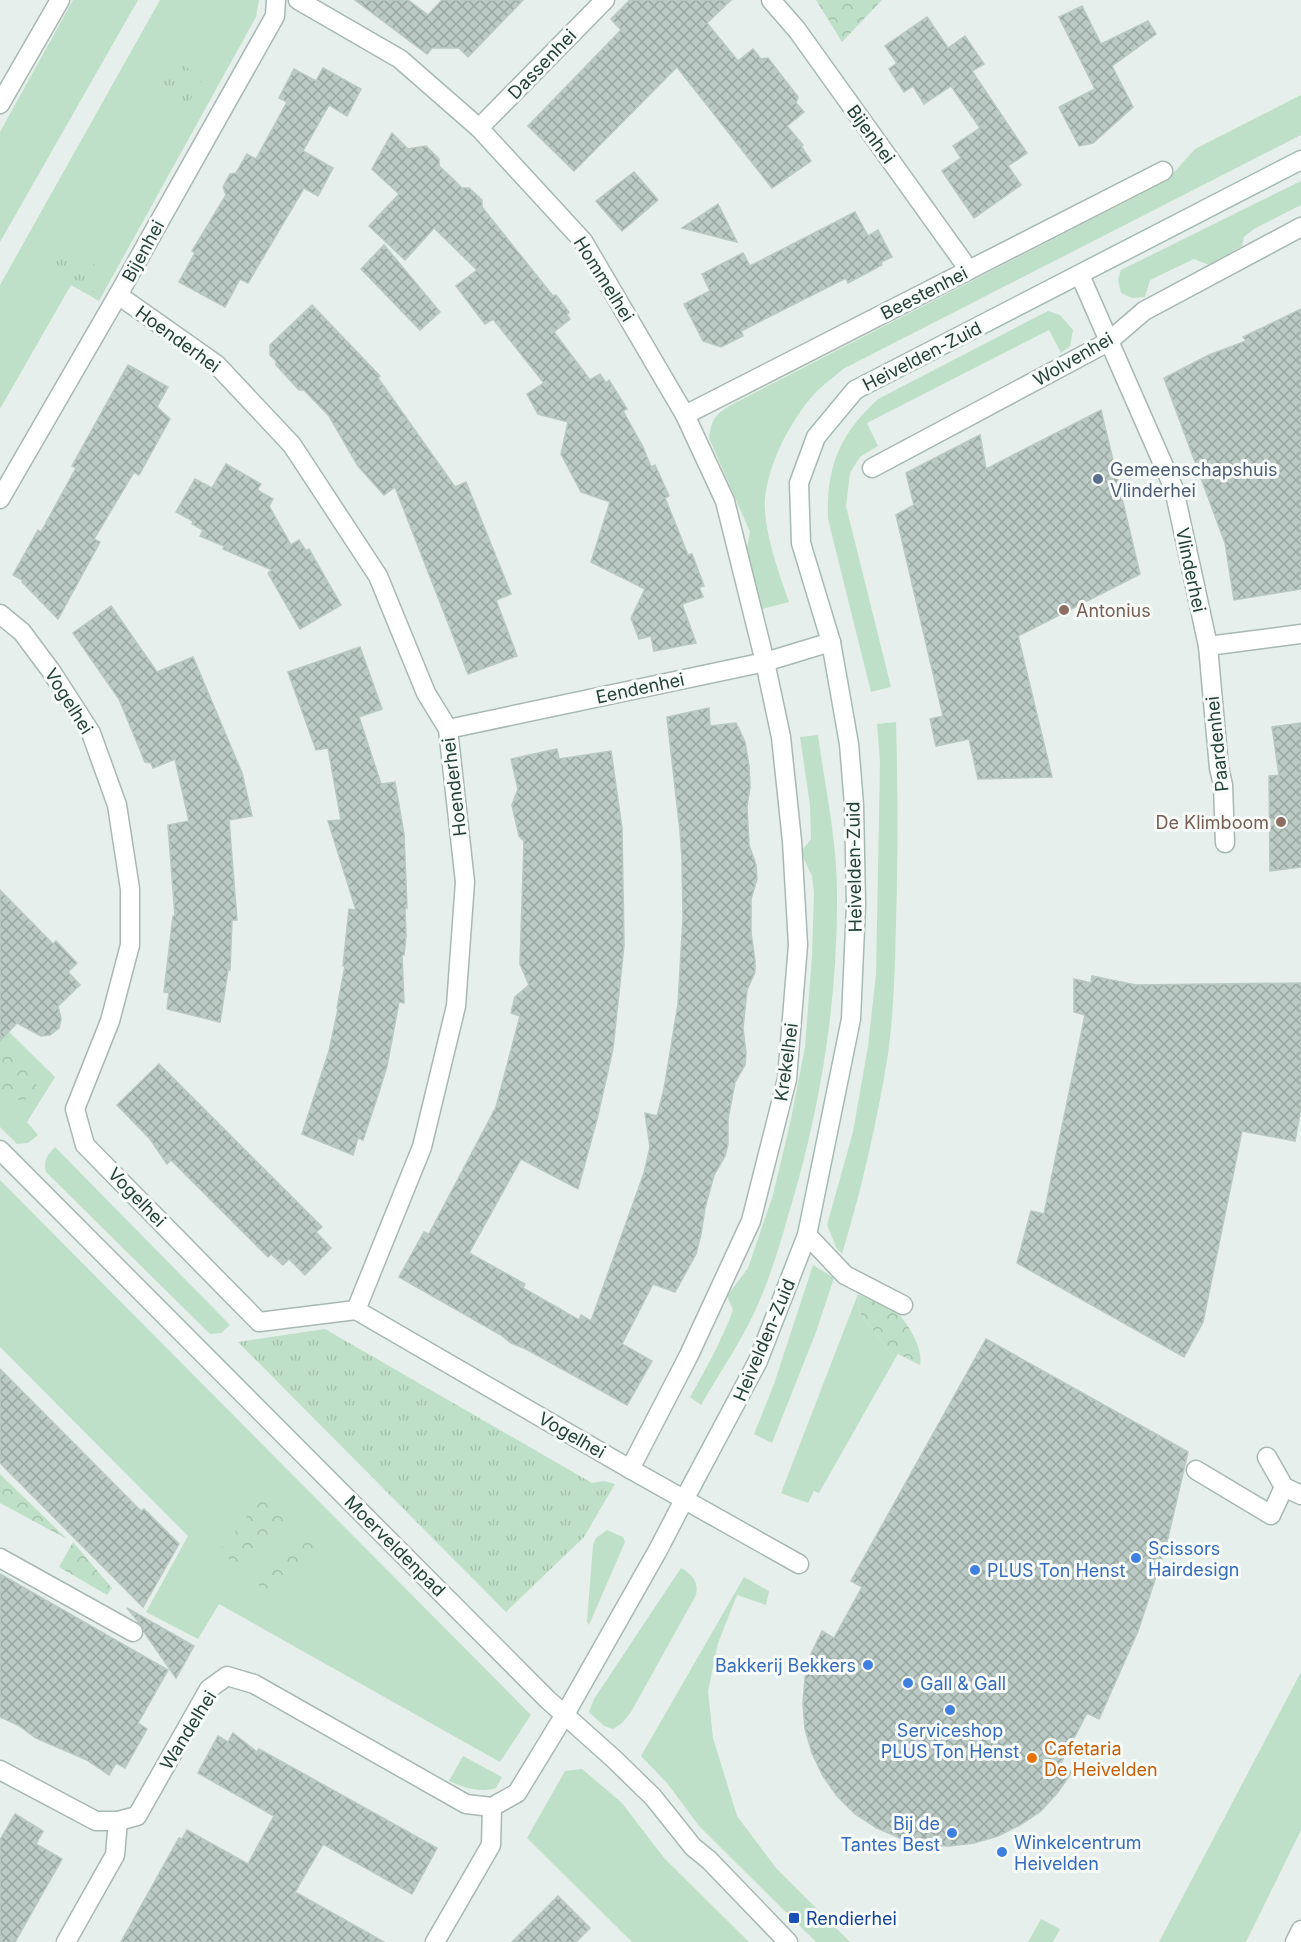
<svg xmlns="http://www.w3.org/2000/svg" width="1301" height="1942" font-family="Inter,sans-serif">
  <defs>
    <pattern id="forest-crowns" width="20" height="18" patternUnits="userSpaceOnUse" patternTransform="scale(1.5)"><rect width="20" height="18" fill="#bfe0c8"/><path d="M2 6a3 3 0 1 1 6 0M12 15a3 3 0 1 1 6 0" fill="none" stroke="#a4c1ad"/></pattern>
    <pattern id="park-tufts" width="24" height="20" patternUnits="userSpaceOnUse" patternTransform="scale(1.5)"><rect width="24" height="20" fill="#bfe0c8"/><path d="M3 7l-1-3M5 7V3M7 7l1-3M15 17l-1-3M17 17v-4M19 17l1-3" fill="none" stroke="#a4c1ad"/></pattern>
    <pattern id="building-cross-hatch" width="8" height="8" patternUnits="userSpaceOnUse" patternTransform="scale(1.5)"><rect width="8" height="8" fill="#bbcac4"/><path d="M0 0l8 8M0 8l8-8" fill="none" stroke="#98a6a0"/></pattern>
  </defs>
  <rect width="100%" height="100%" fill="#e6efeb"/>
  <g fill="#bfe0c8">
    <path d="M 73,0 L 138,0 L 0,242 L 0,132 Z"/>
    <path d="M 160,0 L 259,0 L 256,17 L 99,301 L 71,285 L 0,409 L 0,285 Z"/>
    <path d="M 1301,95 L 1301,135 L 843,369 C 832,379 818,388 809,400 C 788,426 768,465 765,499 C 763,530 779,573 789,602 L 762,609 L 746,553 L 750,532 L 709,438 C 712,417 716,414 733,404 L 1166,181 L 1195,149 Z"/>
    <path d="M 1301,181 L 1301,205 L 1254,229 L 1244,237 L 1242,246 L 1209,265 L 1194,259 L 1150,280 L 1145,297 L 1132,298 L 1121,293 L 1118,280 L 1121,270 Z"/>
    <path d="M 1048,311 L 1060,315 L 1073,330 L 1070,346 L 1061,353 L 1049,330 L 867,423 L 878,446 L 860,457 L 850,473 L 846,506 L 891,687 L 871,692 L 828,519 C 826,466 840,434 878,399 Z"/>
    <path d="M 896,722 C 898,789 898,856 896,922 C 895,966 894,1011 888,1054 C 877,1122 862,1188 842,1254 L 836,1247 L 827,1225 L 853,1132 L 868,1046 L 876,975 L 880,762 L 877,724 Z"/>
    <path d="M 818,735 C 825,787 837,840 837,893 C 838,1002 820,1112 788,1216 C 780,1245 771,1274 759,1302 C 745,1336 720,1372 701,1405 L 690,1397 C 706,1369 722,1340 733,1310 L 727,1296 L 748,1268 L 773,1195 L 791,1119 L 805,1047 L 812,956 L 814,892 L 812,876 L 803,857 L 803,849 L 811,839 L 810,805 L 800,737 Z"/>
    <path d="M 0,1023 L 55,1077 L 27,1122 L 38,1135 L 28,1143 L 17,1144 L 0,1127 Z"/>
    <path d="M 55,1147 L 230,1325 L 221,1333 L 210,1334 L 46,1172 C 43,1160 47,1156 55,1147 Z"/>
    <path d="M 0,1180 L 531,1715 L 500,1762 L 219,1604 L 198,1639 L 146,1612 L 188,1536 L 0,1347 Z"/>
    <path d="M 813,1265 L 834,1278 L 816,1332 L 772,1443 L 754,1434 L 774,1384 Z"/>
    <path d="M 858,1294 L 859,1312 L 895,1359 L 819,1493 L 814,1491 L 808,1503 L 781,1493 Z"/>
    <path d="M 607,1530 L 623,1537 L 625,1542 L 589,1625 L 587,1622 L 593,1545 L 596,1538 Z"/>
    <path d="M 681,1568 C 692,1574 699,1582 696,1595 L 631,1712 L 622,1723 L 613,1729 L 604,1726 L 589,1712 L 594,1699 Z"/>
    <path d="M 744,1577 L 769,1591 L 766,1605 L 737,1595 L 718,1643 L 708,1691 L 713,1738 L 737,1816 L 776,1868 L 850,1942 L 816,1942 L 699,1826 L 667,1783 L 641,1756 Z"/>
    <path d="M 1301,1672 L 1301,1830 L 1246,1942 L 1159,1942 Z"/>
    <path d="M 463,1756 L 502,1777 L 496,1788 C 479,1793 465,1788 449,1781 Z"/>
    <path d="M 582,1769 L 621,1802 L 665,1859 L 749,1942 L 632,1942 L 527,1838 L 565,1771 Z"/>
    <path d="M 1041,1919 L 1060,1929 L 1053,1942 L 1028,1942 Z"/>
  </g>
  <g fill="url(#forest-crowns)">
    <path d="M 816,0 L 882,0 L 842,42 Z"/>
    <path d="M 0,1040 L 34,1073 L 37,1087 L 30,1098 L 21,1101 L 7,1095 L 0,1088 Z"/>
    <path d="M 858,1294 C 870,1300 887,1305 897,1313 C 908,1322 924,1351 920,1365 L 898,1354 L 895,1359 L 859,1312 Z"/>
    <path d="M 0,1474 L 67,1539 L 0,1503 Z"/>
    <path d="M 262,1499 L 274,1501 L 289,1518 L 282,1528 L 241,1565 L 234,1566 L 223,1551 L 222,1546 Z"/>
    <path d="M 306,1532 L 313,1533 L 325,1547 L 325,1551 L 287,1582 L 280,1595 L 274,1597 L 258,1585 L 257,1578 Z"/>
    <path d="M 73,1542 L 112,1588 L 107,1595 L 59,1567 Z"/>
  </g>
  <g fill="url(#park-tufts)">
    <path d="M 182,65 L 204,77 L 186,107 L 167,95 L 168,91 L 159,86 L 165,73 L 175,78 Z"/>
    <path d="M 63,246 L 105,271 L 93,292 L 51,267 Z"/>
    <path d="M 325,1329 L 592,1483 L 604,1481 L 615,1484 L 584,1537 L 506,1612 L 238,1342 Z"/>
  </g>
  <g fill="url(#building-cross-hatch)" stroke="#b8c9c2" stroke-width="1.5">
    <path d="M 355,0 L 408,0 L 428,15 L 442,0 L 523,0 L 468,57 L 459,48 L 432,48 L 427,54 Z"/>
    <path d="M 630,0 L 731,0 L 707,23 L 738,61 L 753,49 L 761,59 L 768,58 L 798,97 L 796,103 L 804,112 L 787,126 L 803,145 L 801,146 L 811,161 L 772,188 L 677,67 L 574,171 L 528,126 L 621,30 L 611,19 Z"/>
    <path d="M 1082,6 L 1101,44 L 1148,21 L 1156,34 L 1112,66 L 1133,107 L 1093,143 L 1079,146 L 1059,107 L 1095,89 L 1059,17 Z"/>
    <path d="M 927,17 L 948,48 L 965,36 L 984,64 L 972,71 L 1027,153 L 1008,166 L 1021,185 L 974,218 L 942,171 L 961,158 L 953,146 L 980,128 L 951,86 L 924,104 L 913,86 L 904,92 L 889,69 L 897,63 L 885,46 Z"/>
    <path d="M 323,68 L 361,89 L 347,116 L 329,105 L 303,151 L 333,168 L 318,196 L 304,188 L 248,283 L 240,279 L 225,307 L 179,282 L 195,253 L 192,251 L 226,195 L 223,187 L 230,174 L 236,173 L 247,154 L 256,159 L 287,102 L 279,98 L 294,69 L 316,81 Z"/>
    <path d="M 392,133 L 408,149 L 426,146 L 439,159 L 439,166 L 451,177 L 462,188 L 469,188 L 482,200 L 482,207 L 553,296 L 556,295 L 569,312 L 567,315 L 570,319 L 554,332 L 590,380 L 600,374 L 606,383 L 609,380 L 627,409 L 623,411 L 643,447 L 651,467 L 655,465 L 669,496 L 665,498 L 688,555 L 692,554 L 704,586 L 699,587 L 703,597 L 682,604 L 696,643 L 654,651 L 651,636 L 639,639 L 631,618 L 645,589 L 591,562 L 610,502 L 581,492 L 561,454 L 568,422 L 538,414 L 527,394 L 544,383 L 493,319 L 485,324 L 456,286 L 477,270 L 434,228 L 405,260 L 369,226 L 399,194 L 372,169 Z"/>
    <path d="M 634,172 L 658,200 L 622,231 L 596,201 Z"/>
    <path d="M 718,204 L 737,242 L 682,228 Z"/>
    <path d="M 855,212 L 868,236 L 878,230 L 892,257 L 881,262 L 882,265 L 848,283 L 846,278 L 741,331 L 743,336 L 721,347 L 703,341 L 684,304 L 710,291 L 702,274 L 743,253 L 750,266 Z"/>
    <path d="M 384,245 L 440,312 L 420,330 L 361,269 Z"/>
    <path d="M 312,305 L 380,376 L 378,378 L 455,487 L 466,482 L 511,594 L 496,600 L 517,656 L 468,674 L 395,487 L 384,495 L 358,466 L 329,416 L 304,390 L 299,390 L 276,365 L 276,361 L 270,355 L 270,345 Z"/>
    <path d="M 1301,309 L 1301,589 L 1234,600 L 1225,543 L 1164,378 L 1209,355 L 1246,341 L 1243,337 Z"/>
    <path d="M 128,365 L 168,387 L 157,407 L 170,419 L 139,475 L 134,472 L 94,539 L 100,542 L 58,619 L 22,582 L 24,581 L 13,575 L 38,530 L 41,532 L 76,468 L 72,466 Z"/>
    <path d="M 1101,410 L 1140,574 L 1018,636 L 1052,777 L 978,779 L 969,739 L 936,746 L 930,719 L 943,716 L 896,515 L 914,505 L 906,473 L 980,435 L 986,469 Z"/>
    <path d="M 226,464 L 261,484 L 257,490 L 273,499 L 269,506 L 291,545 L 299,540 L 306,551 L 309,549 L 341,605 L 300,629 L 268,573 L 272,570 L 223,549 L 224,546 L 200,536 L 203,530 L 192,524 L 193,521 L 176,512 L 195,479 L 212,488 Z"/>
    <path d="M 111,606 L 157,672 L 193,657 L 242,773 L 252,816 L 229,820 L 237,920 L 232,920 L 230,970 L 228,970 L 220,1022 L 167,1009 L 169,993 L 164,992 L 173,916 L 175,916 L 168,825 L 189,821 L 175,759 L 153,768 L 151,763 L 145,762 L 119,699 L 73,633 Z"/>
    <path d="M 360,647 L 382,709 L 359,717 L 381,784 L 395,782 L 404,834 L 407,908 L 405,908 L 406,936 L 404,955 L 402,955 L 404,1003 L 399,1002 L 387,1066 L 378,1095 L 363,1140 L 358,1138 L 353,1155 L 302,1134 L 329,1051 L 338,1009 L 337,1008 L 345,966 L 343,966 L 349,909 L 356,910 L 328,821 L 341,820 L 328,748 L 316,750 L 288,672 Z"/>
    <path d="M 709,708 L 710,726 L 736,723 L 745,742 L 749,766 L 750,787 L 747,806 L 749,845 L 756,865 L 757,879 L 751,899 L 751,933 L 755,961 L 755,972 L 747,990 L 743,1028 L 746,1053 L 745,1065 L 735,1082 L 728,1119 L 728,1144 L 725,1156 L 714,1175 L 705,1208 L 701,1234 L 696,1254 L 675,1292 L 653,1284 L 622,1344 L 652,1361 L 627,1405 L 526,1349 L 511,1343 L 501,1335 L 399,1277 L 424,1232 L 429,1234 L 496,1107 L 520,1016 L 511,1013 L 515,997 L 529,985 L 520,964 L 524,841 L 519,836 L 512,805 L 518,789 L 511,759 L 557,749 L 559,759 L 611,751 L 622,828 L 624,945 L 613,1049 L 597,1119 L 578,1189 L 521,1159 L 469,1253 L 525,1284 L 523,1288 L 579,1320 L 581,1315 L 591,1321 L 644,1173 L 650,1147 L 645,1113 L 657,1116 L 664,1089 L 678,1004 L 683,918 L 682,859 L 680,831 L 667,717 Z"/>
    <path d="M 1301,723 L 1301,867 L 1270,871 L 1269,776 L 1279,775 L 1272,727 Z"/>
    <path d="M 0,890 L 53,944 L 56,941 L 77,963 L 68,972 L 80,985 L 58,1006 L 61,1019 L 59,1028 L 50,1035 L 41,1036 L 17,1023 L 0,1041 Z"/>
    <path d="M 1092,976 L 1136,985 L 1301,983 L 1301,1108 L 1295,1141 L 1242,1131 L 1203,1322 L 1184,1357 L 1017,1263 L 1031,1211 L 1044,1214 L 1085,1015 L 1074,1012 L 1074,979 L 1091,983 Z"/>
    <path d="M 159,1064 L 322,1227 L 316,1232 L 331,1248 L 305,1275 L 289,1259 L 283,1265 L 271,1254 L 268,1257 L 171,1160 L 167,1164 L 150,1139 L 117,1105 Z"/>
    <path d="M 986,1339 L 1188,1452 L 1166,1546 L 1138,1631 L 1099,1719 L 1087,1713 L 1060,1765 L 1072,1772 L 1058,1792 L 1041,1811 L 1020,1825 L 998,1836 L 974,1843 L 949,1846 L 924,1845 L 900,1838 L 877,1828 L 855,1814 L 837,1796 L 823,1776 L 812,1753 L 805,1729 L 803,1703 L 805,1678 L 811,1654 L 822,1631 L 834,1638 L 862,1587 L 851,1581 Z"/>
    <path d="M 0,1369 L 141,1511 L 144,1509 L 179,1544 L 143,1607 L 0,1463 Z"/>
    <path d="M 0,1574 L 168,1670 L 138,1723 L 147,1729 L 125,1768 L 116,1763 L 109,1775 L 87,1760 L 36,1738 L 18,1725 L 0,1717 Z"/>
    <path d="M 127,1608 L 194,1646 L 176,1678 L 144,1632 L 142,1626 Z"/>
    <path d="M 233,1733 L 257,1752 L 259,1749 L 437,1848 L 412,1894 L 323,1844 L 295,1892 L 384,1942 L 121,1942 L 179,1838 L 182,1839 L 187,1830 L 248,1864 L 274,1816 L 198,1773 L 218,1736 L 228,1742 Z"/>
    <path d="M 15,1814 L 43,1831 L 36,1844 L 62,1859 L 15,1942 L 0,1942 L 0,1840 Z"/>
    <path d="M 558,1896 L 590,1928 L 576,1942 L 512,1942 Z"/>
  </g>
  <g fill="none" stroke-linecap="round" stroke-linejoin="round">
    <defs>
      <g id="lane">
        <path d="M 0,1150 L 548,1700 L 614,1759 L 653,1797 L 693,1847 L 709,1860 L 788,1942"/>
        <path d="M 807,1235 L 845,1275 L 903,1305"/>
        <path d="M 1196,1470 L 1271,1515 L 1284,1487"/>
        <path d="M 0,1558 L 133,1632"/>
      </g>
      <g id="street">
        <path d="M 298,0 L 400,59 L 479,128 L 583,241 L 685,415 L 725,501 L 765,662 L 781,737 L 792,841 L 798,945 L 787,1079 L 751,1221 L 689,1355 L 630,1469"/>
        <path d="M 771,0 L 797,30 L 969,270"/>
        <path d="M 0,104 L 60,0"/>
        <path d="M 479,128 L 605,0"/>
        <path d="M 1080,275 L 1174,489 L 1208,646 L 1301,634"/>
        <path d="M 118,295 L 216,364 L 292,445 L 378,576 L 426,693 L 448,729 L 465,882 L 456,1006 L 422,1147 L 356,1310"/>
        <path d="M 685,415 L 1163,171"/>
        <path d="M 872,468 L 1108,342 L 1144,311 L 1301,227"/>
        <path d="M 0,499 L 118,295 L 275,16 L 276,0"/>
        <path d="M 0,614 L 22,632 L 51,671 L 91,733 L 117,805 L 130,889 L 130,945 L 110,1021 L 75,1109 L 85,1145 L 259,1322 L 356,1310 L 630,1469 L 799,1564"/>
        <path d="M 1208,646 L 1219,768 L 1223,785 L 1225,843"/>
        <path d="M 448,729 L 765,662 L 831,642"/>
        <path d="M 1267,1457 L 1284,1487 L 1301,1495"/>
        <path d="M 0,1770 L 96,1821 L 118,1821 L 137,1816 L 209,1689 L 227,1676 L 254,1684 L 466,1804 L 492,1807 L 517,1793 L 564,1716 L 658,1550 L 684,1500"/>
        <path d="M 66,1942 L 115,1855 L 118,1821"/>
        <path d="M 435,1942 L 491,1845 L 492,1807"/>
        <path d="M 1295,1942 L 1301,1930"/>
      </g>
      <path id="secondary" d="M 684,1500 L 758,1361 L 807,1235 L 851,1019 L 856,905 L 854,805 L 849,744 L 831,642 L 801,543 L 799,483 L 816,437 L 855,390 L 1301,160"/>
    </defs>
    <use href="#lane" stroke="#a8b8b2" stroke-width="21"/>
    <use href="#street" stroke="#a8b8b2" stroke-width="21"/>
    <use href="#secondary" stroke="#a4bbb3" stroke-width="21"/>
    <use href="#lane" stroke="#fff" stroke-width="18"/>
    <use href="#street" stroke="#fff" stroke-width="18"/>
    <use href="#secondary" stroke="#fff" stroke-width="18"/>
  </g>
  <circle fill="#5c6f8a" stroke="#f7fbf9" stroke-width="2" cx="1098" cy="479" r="6"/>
  <g fill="#8d6e63" stroke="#f7fbf9" stroke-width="2">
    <circle cx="1064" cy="610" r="6"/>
    <circle cx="1281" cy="822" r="6"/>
  </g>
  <g fill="#3f7fe0" stroke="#f7fbf9" stroke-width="2">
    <circle cx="1136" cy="1558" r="6"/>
    <circle cx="975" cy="1570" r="6"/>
    <circle cx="868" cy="1665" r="6"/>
    <circle cx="908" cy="1683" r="6"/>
    <circle cx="950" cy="1710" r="6"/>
    <circle cx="952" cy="1833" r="6"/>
    <circle cx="1002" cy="1852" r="6"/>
  </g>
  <circle fill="#e8710a" stroke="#f7fbf9" stroke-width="2" cx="1032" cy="1758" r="6"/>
  <rect fill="#1a4fb4" stroke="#f7fbf9" stroke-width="2" x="788" y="1912" width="12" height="12" rx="3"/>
  <g text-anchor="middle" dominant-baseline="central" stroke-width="6" stroke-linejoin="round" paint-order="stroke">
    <g font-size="18" fill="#24423a" stroke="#f7fbf9">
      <text transform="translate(542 64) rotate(-46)">Dassenhei</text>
      <text transform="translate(871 134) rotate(54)">Bijenhei</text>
      <text transform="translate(143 251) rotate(-61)">Bijenhei</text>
      <text transform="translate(604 279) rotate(58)">Hommelhei</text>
      <text transform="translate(924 293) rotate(-27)">Beestenhei</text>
      <text transform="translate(178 339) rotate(36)">Hoenderhei</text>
      <text transform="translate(922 356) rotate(-27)">Heivelden-Zuid</text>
      <text transform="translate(1073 359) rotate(-30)">Wolvenhei</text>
      <text transform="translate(1191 570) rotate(78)">Vlinderhei</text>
      <text transform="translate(640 688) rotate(-12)">Eendenhei</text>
      <text transform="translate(69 701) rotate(58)">Vogelhei</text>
      <text transform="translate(1217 744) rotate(-96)">Paardenhei</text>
      <text transform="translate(454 787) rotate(-97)">Hoenderhei</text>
      <text transform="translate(854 867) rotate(-91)">Heivelden-Zuid</text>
      <text transform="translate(786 1062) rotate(-82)">Krekelhei</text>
      <text transform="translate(137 1197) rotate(46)">Vogelhei</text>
      <text transform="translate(764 1340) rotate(-67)">Heivelden-Zuid</text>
      <text transform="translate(572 1435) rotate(30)">Vogelhei</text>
      <text transform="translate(395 1546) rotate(45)">Moerveldenpad</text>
      <text transform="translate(188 1730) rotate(-58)">Wandelhei</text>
    </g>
    <g font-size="18" fill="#4e5e75" stroke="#f7fbf9" text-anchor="start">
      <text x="1110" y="469">Gemeenschapshuis<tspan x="1110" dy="21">Vlinderhei</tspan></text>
    </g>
    <g font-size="18" fill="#785e54" stroke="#f7fbf9" text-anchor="start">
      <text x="1076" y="610">Antonius</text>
      <text x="1269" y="822" text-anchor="end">De Klimboom</text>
    </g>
    <g font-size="18" fill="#366cbe" stroke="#f7fbf9" text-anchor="start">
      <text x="1148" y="1548">Scissors<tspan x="1148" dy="21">Hairdesign</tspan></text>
      <text x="987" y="1570">PLUS Ton Henst</text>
      <text x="856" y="1665" text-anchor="end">Bakkerij Bekkers</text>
      <text x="920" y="1683">Gall &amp; Gall</text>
      <text x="950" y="1730" text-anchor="middle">Serviceshop<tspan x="950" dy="21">PLUS Ton Henst</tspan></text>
      <text x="940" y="1823" text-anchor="end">Bij de<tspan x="940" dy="21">Tantes Best</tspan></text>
      <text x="1014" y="1842">Winkelcentrum<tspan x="1014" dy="21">Heivelden</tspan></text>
    </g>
    <g font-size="18" fill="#c56008" stroke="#f7fbf9" text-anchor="start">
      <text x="1044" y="1748">Cafetaria<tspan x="1044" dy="21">De Heivelden</tspan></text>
    </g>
    <g font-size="18" fill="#164399" stroke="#f7fbf9" text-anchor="start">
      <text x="806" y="1918">Rendierhei</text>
    </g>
  </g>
</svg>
